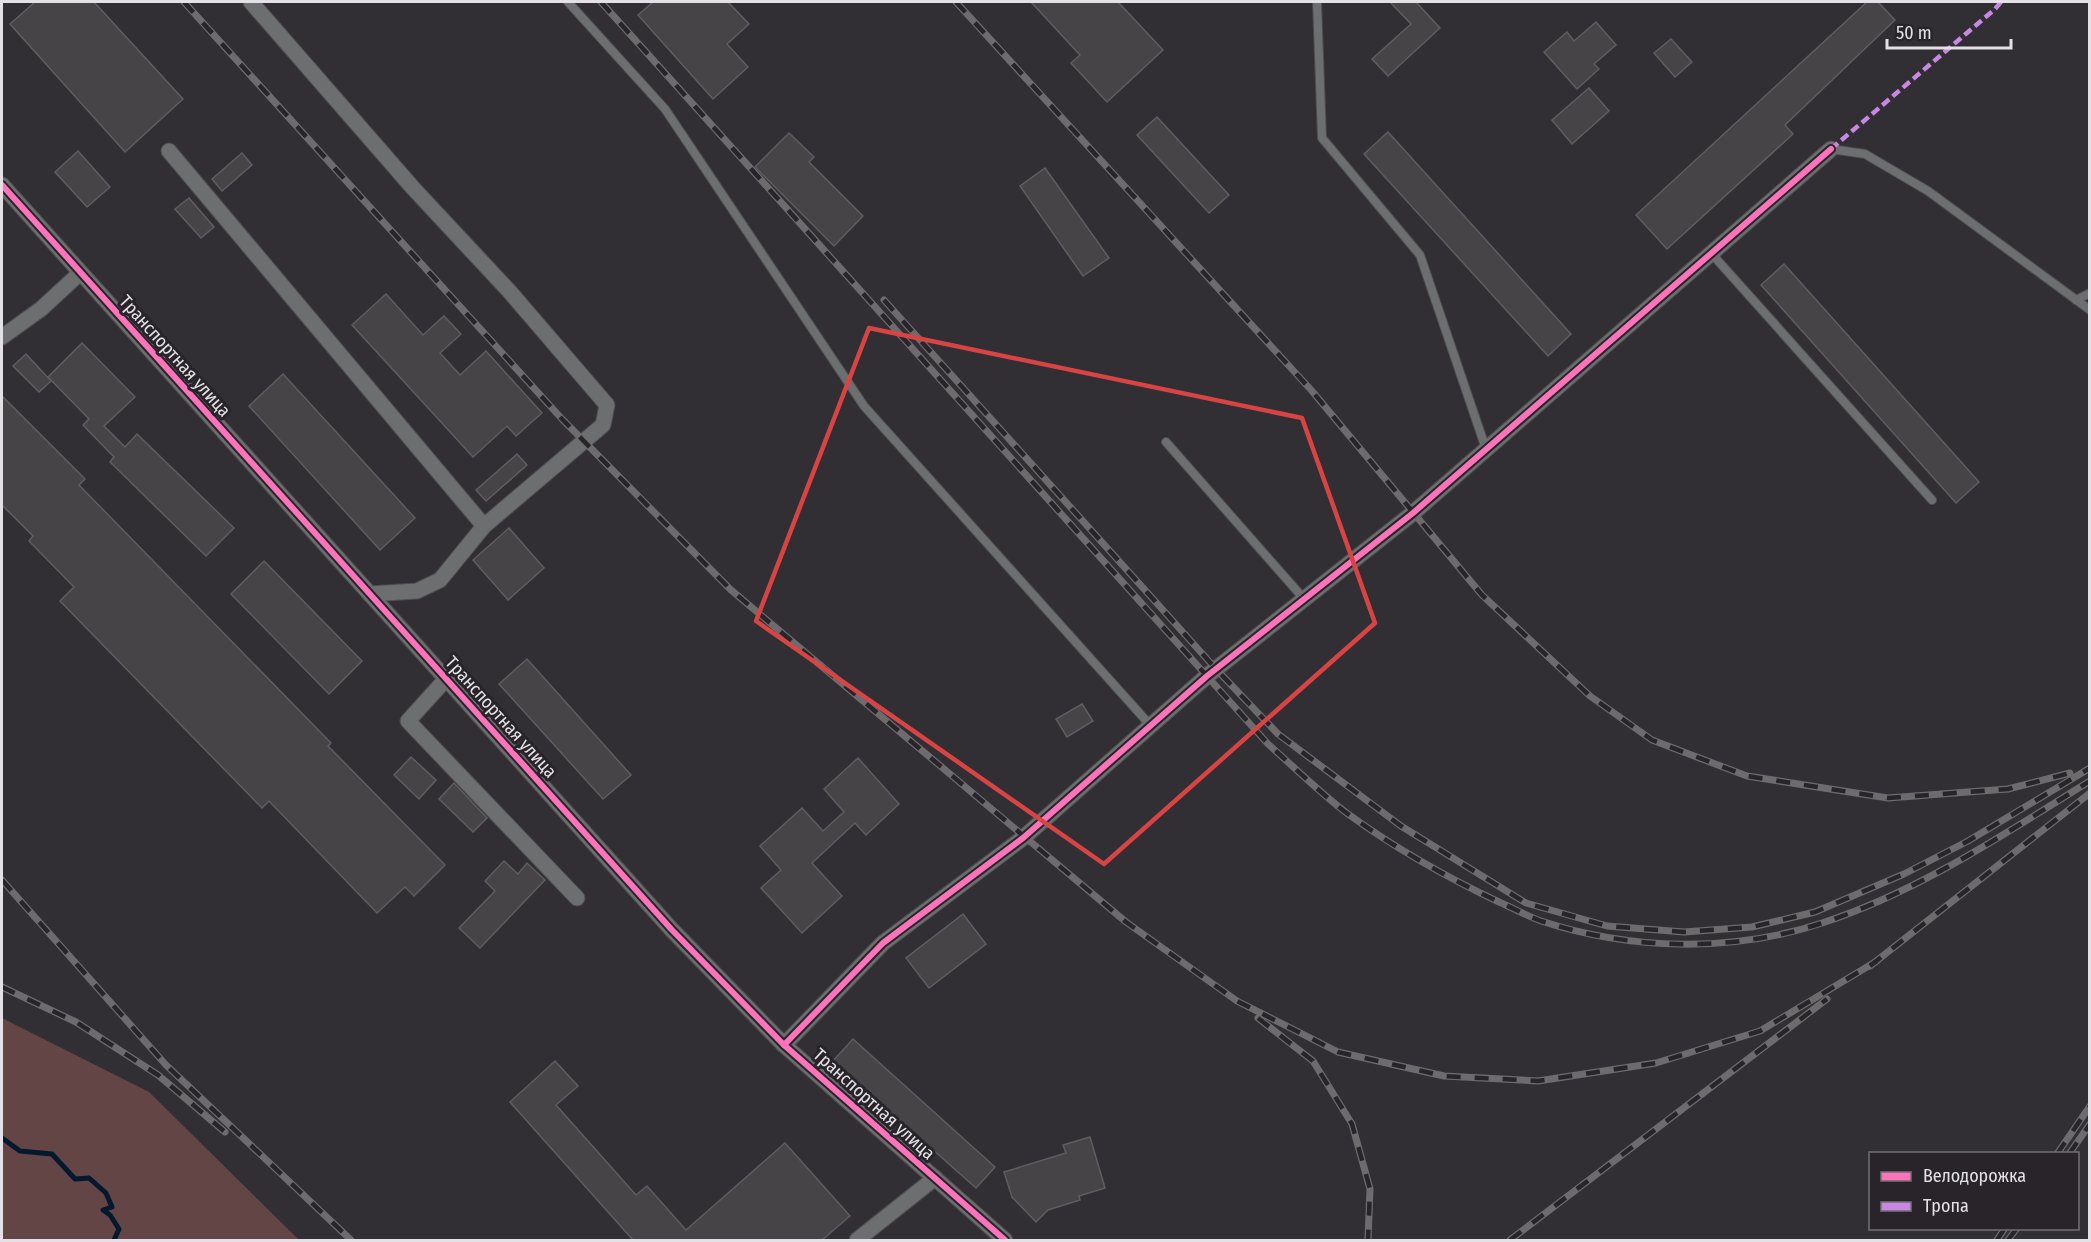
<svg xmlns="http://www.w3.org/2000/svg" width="2091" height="1242" font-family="'Fira Sans Condensed',sans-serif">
  <rect width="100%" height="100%" fill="#312f33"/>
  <path fill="#644545" d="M 2,1018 L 149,1092 L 299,1240 L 2,1240 Z"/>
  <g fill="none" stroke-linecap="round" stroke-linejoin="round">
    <path stroke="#04192e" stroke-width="5" d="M 2,1138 L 20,1151 L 52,1154 L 75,1179 L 89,1178 L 106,1193 L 112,1207 L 103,1210 L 110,1215 L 119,1229 L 114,1240"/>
  </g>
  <g fill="#464446" stroke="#5f5d5f" stroke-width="1.5">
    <path d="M 35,2 L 94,2 L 183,99 L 125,152 L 10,24 Z"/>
    <path d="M 653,2 L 728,2 L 749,24 L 727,44 L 748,67 L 713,99 L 638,15 Z"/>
    <path d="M 1031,2 L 1118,2 L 1163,50 L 1107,102 L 1071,63 L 1080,55 Z"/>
    <path d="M 1390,2 L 1416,2 L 1440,28 L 1388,76 L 1372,59 L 1411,24 Z"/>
    <path d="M 1867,2 L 1878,2 L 1895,20 L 1785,125 L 1793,134 L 1667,249 L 1636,215 Z"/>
    <path d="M 1596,22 L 1616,45 L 1594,64 L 1599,69 L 1577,89 L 1544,52 L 1567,32 L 1574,41 Z"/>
    <path d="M 1671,39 L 1692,62 L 1675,77 L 1654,53 Z"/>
    <path d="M 1589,88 L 1609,111 L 1572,144 L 1552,120 Z"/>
    <path d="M 1157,117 L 1229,195 L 1209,213 L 1137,135 Z"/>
    <path d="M 1388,132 L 1571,334 L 1548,356 L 1364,154 Z"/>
    <path d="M 789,133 L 814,157 L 809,162 L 863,216 L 834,246 L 755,167 Z"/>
    <path d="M 78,151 L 110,187 L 87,207 L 55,172 Z"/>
    <path d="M 242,153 L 252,165 L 222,191 L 212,179 Z"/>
    <path d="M 1045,168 L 1109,258 L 1083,276 L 1020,186 Z"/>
    <path d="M 189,198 L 214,227 L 201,238 L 175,209 Z"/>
    <path d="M 1784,264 L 1979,482 L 1956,503 L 1761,285 Z"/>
    <path d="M 386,294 L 423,335 L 444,316 L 461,334 L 440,353 L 460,375 L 486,351 L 542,413 L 516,436 L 507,426 L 473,457 L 352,325 Z"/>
    <path d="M 82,343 L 135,397 L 104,426 L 125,447 L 137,434 L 234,528 L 206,556 L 110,462 L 114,457 L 83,425 L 89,419 L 48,377 Z"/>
    <path d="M 26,354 L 51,381 L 39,392 L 13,366 Z"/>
    <path d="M 283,374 L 415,518 L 380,550 L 249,406 Z"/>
    <path d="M 2,396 L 85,479 L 79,485 L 331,743 L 328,746 L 445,865 L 414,896 L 405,887 L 377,913 L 269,801 L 262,808 L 60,601 L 74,587 L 29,541 L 33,536 L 2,505 Z"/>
    <path d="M 517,454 L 527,465 L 486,501 L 476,490 Z"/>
    <path d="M 509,528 L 544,568 L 508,600 L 473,560 Z"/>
    <path d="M 264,561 L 362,661 L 329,694 L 231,594 Z"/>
    <path d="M 527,659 L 631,775 L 603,799 L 499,684 Z"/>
    <path d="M 1082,704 L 1093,721 L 1067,737 L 1056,719 Z"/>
    <path d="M 411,757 L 436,780 L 419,799 L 394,775 Z"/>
    <path d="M 858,758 L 899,804 L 866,835 L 855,823 L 812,863 L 842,896 L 802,933 L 761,888 L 781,870 L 760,846 L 802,808 L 823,831 L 844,812 L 824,789 Z"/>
    <path d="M 454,783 L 487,818 L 473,832 L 439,799 Z"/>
    <path d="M 504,861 L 518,874 L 527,863 L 545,880 L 480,948 L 459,928 L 495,891 L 485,881 Z"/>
    <path d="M 963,914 L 986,944 L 929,988 L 906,958 Z"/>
    <path d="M 853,1039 L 995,1167 L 976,1188 L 833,1061 Z"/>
    <path d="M 555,1061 L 578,1086 L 556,1105 L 636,1195 L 647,1186 L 686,1230 L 785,1143 L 850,1216 L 822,1240 L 633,1240 L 510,1102 Z"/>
    <path d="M 1090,1137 L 1105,1188 L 1079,1196 L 1080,1200 L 1048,1210 L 1036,1222 L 1012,1197 L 1004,1172 L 1066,1153 L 1063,1145 Z"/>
  </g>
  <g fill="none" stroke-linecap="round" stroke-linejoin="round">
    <defs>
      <g id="service">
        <path d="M 568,2 L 665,109 L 864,406 L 1151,726"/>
        <path d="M 1317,2 L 1322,138 L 1420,255 L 1486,449"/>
        <path d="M 1831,149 L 1865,154 L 1928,191 L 2090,310"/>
        <path d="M 1711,253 L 1932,500"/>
        <path d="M 2076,300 L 2090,293"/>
        <path d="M 1166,442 L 1305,600"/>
      </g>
      <g id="minor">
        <path d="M 251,2 L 413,188 L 510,292 L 607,405 L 603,425 L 484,526 L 440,580 L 417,591 L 370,594"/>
        <path d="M 169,151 L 484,526"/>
        <path d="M 2,185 L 672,930 L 784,1045 L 1005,1240"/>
        <path d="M 2,337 L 41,309 L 80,273"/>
        <path d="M 446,679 L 408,721 L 577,898"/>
        <path d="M 784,1045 L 883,943 L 1023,838 L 1207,676 L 1413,513 L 1831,149"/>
        <path d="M 857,1240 L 935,1178"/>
      </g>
    </defs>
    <use href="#service" stroke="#4d4c4f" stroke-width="10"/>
    <use href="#minor" stroke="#4d4c4f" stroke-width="17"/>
    <use href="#service" stroke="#6d6e6f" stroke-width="8"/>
    <use href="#minor" stroke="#6d6e6f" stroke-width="15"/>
    <defs>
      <g id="rail">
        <path d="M 184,2 L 562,419 L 731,590 L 1126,922 L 1237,1001 L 1338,1052 L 1444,1076 L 1538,1081 L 1656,1063 L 1760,1031 L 1877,961"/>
        <path d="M 601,2 L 1268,744 C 1294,767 1320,793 1348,814 C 1395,848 1446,877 1499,902 C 1513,908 1527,916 1541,921 C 1630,950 1732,953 1822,923 C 1918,892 2004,834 2090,781"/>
        <path d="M 956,2 L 1312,391 L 1482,595 L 1590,696 L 1652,740 L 1747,776 L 1888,798 L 2008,789 L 2070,773"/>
        <path d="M 884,300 L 1216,669 L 1278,734 L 1401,826 L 1526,903 L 1607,926 L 1684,932 L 1752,927 L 1815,912 L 1904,874 L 1968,841 L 2090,768"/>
        <path d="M 2,880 L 166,1065 L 351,1240"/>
        <path d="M 1870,966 L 2090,793"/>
        <path d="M 2,987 L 76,1022 L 158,1075 L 225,1132"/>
        <path d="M 1258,1018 L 1313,1061 L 1352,1124 L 1370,1189 L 1368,1240"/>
        <path d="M 2057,1154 L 2090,1106"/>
        <path d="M 2069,1154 L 2090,1124"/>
        <path d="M 1510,1240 L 1827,999"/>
        <path d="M 1997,1240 L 2005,1228"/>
        <path d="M 2008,1240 L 2017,1228"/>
      </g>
    </defs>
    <use href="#rail" stroke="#6d6b6e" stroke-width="7"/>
    <use href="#rail" stroke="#28242a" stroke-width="4.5" stroke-dasharray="14" stroke-linecap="butt"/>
    <path stroke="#c787e3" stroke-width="4.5" stroke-dasharray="9 4.5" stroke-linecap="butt" d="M 1831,149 L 1995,9 L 2001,2"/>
    <defs>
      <g id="cycleway">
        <path d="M 2,185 L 672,930 L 784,1045 L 1005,1240"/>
        <path d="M 784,1045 L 883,943 L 1023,838 L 1207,676 L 1413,513 L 1831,149"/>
      </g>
    </defs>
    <use href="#cycleway" stroke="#28242a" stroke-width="10"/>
    <use href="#cycleway" stroke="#fb73b8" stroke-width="6"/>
  </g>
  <path fill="none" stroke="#d84444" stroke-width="4.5" stroke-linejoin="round" d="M 869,328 L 1302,418 L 1375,623 L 1104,864 L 756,621 Z"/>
  <g text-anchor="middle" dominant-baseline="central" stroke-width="6" stroke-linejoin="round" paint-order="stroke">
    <g font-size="18" fill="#e3e1e5" stroke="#28242a">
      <text transform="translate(175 356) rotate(48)">Транспортная улица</text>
      <text transform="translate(501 717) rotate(48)">Транспортная улица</text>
      <text transform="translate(874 1104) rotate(42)">Транспортная улица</text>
    </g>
  </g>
  <rect width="2091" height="1242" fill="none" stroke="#e3e1e5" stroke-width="6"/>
  <rect x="1869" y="1152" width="210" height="78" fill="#28242a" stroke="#737075" stroke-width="1.5"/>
  <rect x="1881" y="1172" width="30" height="9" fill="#fb73b8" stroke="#737075" stroke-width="1.5"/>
  <text x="1923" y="1182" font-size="18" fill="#e3e1e5">Велодорожка</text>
  <rect x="1881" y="1202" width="30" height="9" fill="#c787e3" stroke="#737075" stroke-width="1.5"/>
  <text x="1923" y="1212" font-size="18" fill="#e3e1e5">Тропа</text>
  <path d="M1887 39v9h124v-9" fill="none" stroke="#e3e1e5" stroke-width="3"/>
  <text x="1896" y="39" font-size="18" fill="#e3e1e5" stroke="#28242a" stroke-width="4.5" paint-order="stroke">50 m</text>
</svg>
